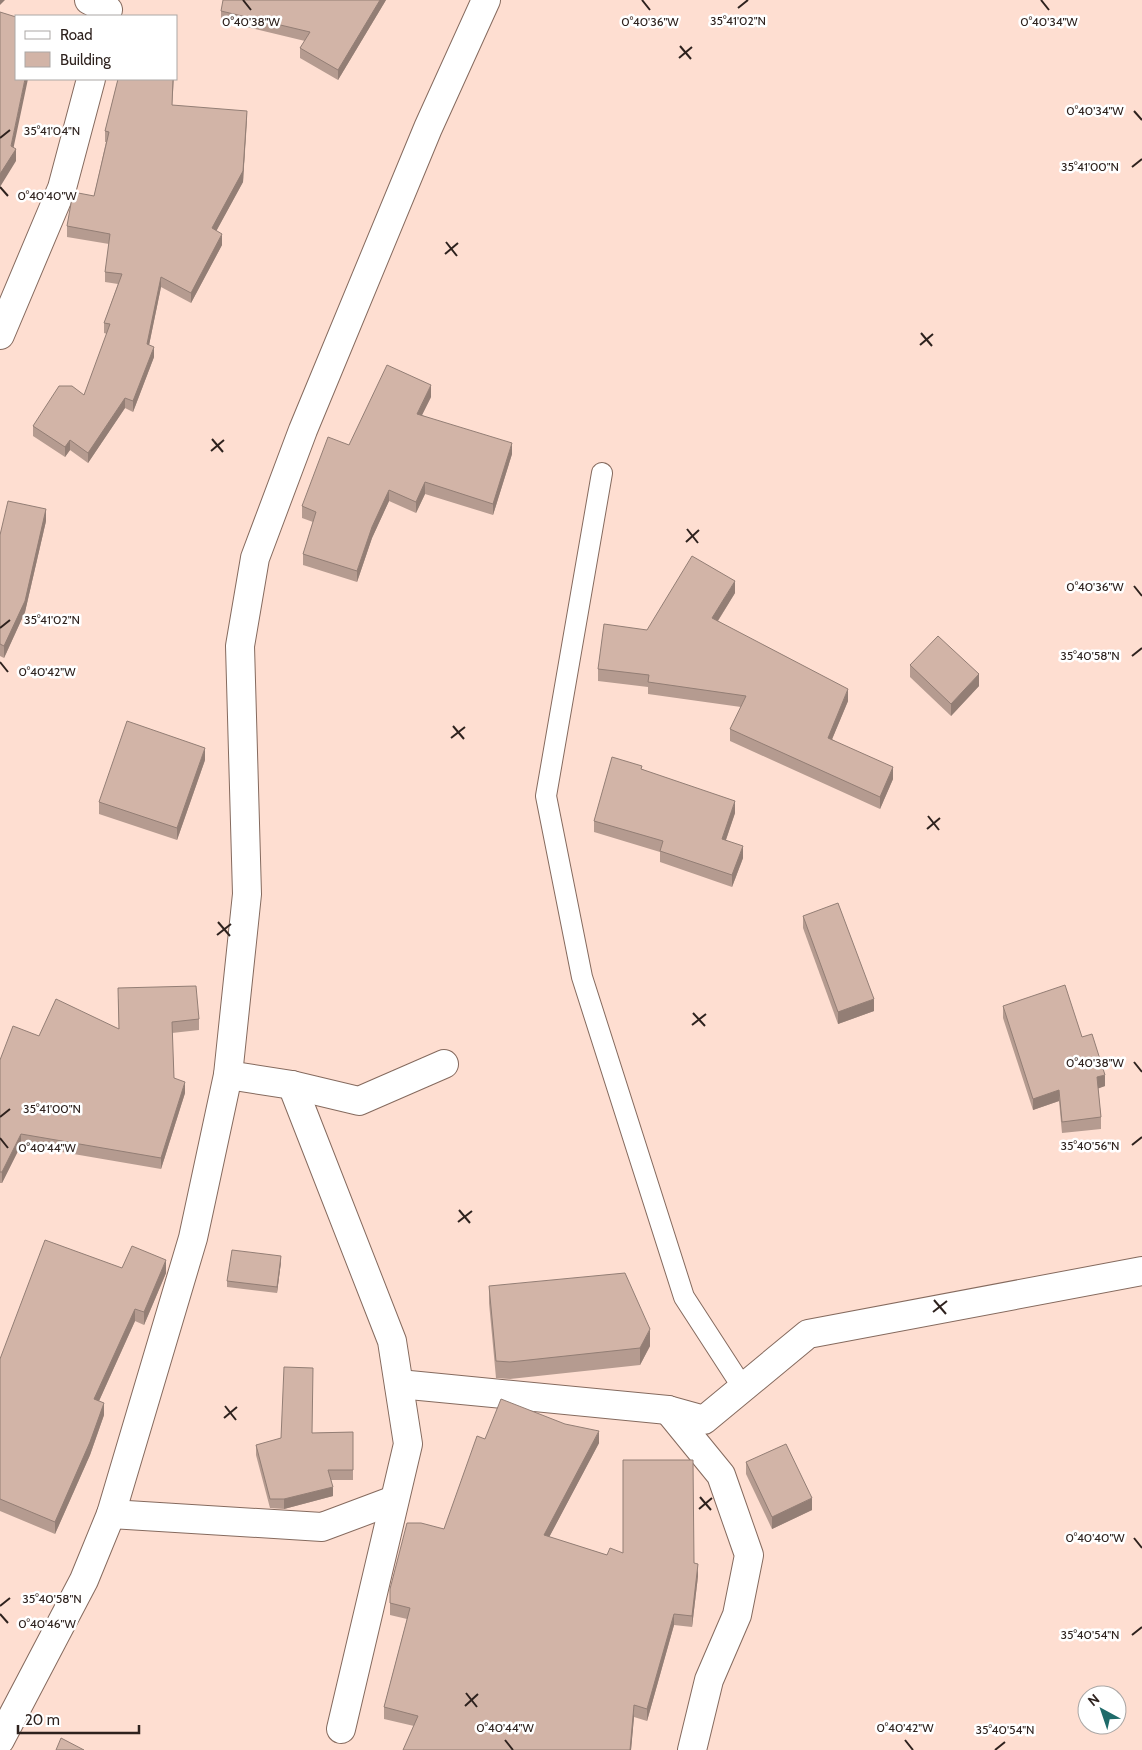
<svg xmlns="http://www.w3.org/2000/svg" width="1142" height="1750" font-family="Cabin,sans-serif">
  <rect width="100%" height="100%" fill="#feded1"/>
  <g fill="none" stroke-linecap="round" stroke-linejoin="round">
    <defs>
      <path id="lane" d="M 602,473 L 546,796 L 582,977 L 684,1297 L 743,1388"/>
      <g id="street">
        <path d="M 89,0 L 108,10"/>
        <path d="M 0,335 L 62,188 L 91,79"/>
        <path d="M 228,1075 L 292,1085 L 359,1101 L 444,1064"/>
        <path d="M 292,1085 L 392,1341 L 408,1444 L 341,1729"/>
        <path d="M 399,1384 L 668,1410 L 704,1420 L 808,1334 L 1142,1271"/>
        <path d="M 668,1410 L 721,1475 L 749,1555 L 737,1615 L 709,1680 L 692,1750"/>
        <path d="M 111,1514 L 322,1527 L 394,1500"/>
        <path d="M 0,1740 L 84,1580 L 111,1514 L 193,1238 L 228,1075 L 247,894 L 240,646 L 255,558 L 303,430 L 428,128 L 486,0"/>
      </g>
    </defs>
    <use href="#lane" stroke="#856a5e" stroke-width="22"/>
    <use href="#street" stroke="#856a5e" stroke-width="30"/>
    <use href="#lane" stroke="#fff" stroke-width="20"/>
    <use href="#street" stroke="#fff" stroke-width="28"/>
  </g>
  <g fill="#b59b90">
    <path d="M 386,0 L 338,80 L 300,58 L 300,48 L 305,41 L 221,21 L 221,11 Z"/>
    <path d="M 118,79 L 174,79 L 172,105 L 247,121 L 243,182 L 216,231 L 222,245 L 191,303 L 161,287 L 149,345 L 154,357 L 133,412 L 125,408 L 88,463 L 70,450 L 65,457 L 33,436 L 33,426 L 84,395 L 107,334 L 104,333 L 104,323 L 118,284 L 105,282 L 105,272 L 109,244 L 67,237 L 67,226 L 94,196 L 106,142 L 105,142 L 105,131 Z"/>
    <path d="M 431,397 L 422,415 L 512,454 L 493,515 L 425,494 L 416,513 L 389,501 L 372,538 L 357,582 L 303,565 L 303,554 L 313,522 L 302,518 L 302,506 L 349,445 Z"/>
    <path d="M 46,521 L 25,612 L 4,658 L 0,656 L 0,535 Z"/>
    <path d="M 735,593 L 718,621 L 848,701 L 832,739 L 893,779 L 880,809 L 730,741 L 730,729 L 741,707 L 648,694 L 648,687 L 598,681 L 598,669 L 647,630 Z"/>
    <path d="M 910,665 L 979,686 L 951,716 L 910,677 Z"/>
    <path d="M 205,760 L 177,840 L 99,814 L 99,802 Z"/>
    <path d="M 642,769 L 735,813 L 726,840 L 743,858 L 732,887 L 660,862 L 660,852 L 594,832 L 594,821 Z"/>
    <path d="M 803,916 L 874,1011 L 838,1024 L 803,928 Z"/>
    <path d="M 118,999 L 199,1019 L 199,1030 L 172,1033 L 174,1078 L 185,1093 L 161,1169 L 21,1145 L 2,1183 L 0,1183 L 0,1060 L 39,1036 L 119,1029 Z"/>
    <path d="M 1003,1006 L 1082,1037 L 1105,1086 L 1098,1088 L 1101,1117 L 1101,1129 L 1062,1133 L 1059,1101 L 1033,1110 L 1003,1018 Z"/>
    <path d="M 281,1262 L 277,1293 L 227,1287 L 227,1281 Z"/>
    <path d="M 122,1268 L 166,1273 L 144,1325 L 135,1321 L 99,1401 L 104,1415 L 90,1455 L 55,1534 L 0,1511 L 0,1359 Z"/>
    <path d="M 489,1286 L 650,1346 L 640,1365 L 510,1379 L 496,1378 L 489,1303 Z"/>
    <path d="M 353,1432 L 353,1480 L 331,1480 L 333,1496 L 284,1509 L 270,1508 L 256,1455 L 256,1445 L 312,1433 Z"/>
    <path d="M 485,1439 L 599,1443 L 549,1537 L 607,1555 L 623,1553 L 694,1563 L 698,1576 L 692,1627 L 674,1625 L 647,1721 L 634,1717 L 631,1750 L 403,1750 L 414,1726 L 384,1719 L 384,1707 L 407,1619 L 390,1615 L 390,1589 L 444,1529 Z"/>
    <path d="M 746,1462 L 812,1510 L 772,1529 L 746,1474 Z"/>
  </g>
  <g fill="#937e75">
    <path d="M 0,0 L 5,0 L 0,5 Z"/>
    <path d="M 380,0 L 386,0 L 338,80 L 338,70 Z"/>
    <path d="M 25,79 L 28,79 L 12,155 L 16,149 L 16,161 L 0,187 L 0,174 L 11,146 Z"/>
    <path d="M 247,111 L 243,182 L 212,239 L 212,228 Z"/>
    <path d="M 222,234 L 222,245 L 191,303 L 191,293 Z"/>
    <path d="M 161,277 L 161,287 L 147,355 L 147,344 Z"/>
    <path d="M 154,347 L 154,357 L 133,412 L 133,401 Z"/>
    <path d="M 431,385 L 431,397 L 417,425 L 417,414 Z"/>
    <path d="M 125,398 L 125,408 L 88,463 L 88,453 Z"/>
    <path d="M 70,440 L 70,450 L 65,457 L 65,447 Z"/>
    <path d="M 512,443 L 512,454 L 493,515 L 493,504 Z"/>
    <path d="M 425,482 L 425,494 L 416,513 L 416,502 Z"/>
    <path d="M 389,490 L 389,501 L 372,538 L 357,582 L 357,571 L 372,527 Z"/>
    <path d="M 46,509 L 46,521 L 25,612 L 4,658 L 4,646 Z"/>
    <path d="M 735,581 L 735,593 L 712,630 L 712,618 Z"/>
    <path d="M 979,674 L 979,686 L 951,716 L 951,704 Z"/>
    <path d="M 848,689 L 848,701 L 828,749 L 828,738 Z"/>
    <path d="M 205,748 L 205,760 L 177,840 L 177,828 Z"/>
    <path d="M 893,767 L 893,779 L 880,809 L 880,797 Z"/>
    <path d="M 735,801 L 735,813 L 722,851 L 722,839 Z"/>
    <path d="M 743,846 L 743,858 L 732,887 L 732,875 Z"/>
    <path d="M 874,999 L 874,1011 L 838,1024 L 838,1012 Z"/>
    <path d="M 1105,1075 L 1105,1086 L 1097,1089 L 1097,1077 Z"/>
    <path d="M 185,1082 L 185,1093 L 161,1169 L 161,1158 Z"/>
    <path d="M 1059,1090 L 1059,1101 L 1033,1110 L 1033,1099 Z"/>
    <path d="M 21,1134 L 21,1145 L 2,1183 L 2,1172 Z"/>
    <path d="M 281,1256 L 281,1262 L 277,1293 L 277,1287 Z"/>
    <path d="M 166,1260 L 166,1273 L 144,1325 L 144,1312 Z"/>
    <path d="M 135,1309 L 135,1321 L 94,1412 L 94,1399 Z"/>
    <path d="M 650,1329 L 650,1346 L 640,1365 L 640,1348 Z"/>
    <path d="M 104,1403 L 104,1415 L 90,1455 L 55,1534 L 55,1522 Z"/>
    <path d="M 599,1431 L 599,1443 L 544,1547 L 544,1535 Z"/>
    <path d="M 333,1487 L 333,1496 L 284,1509 L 284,1499 Z"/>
    <path d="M 812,1498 L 812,1510 L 772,1529 L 772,1517 Z"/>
    <path d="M 698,1564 L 698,1576 L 692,1627 L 692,1616 Z"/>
    <path d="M 674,1614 L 674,1625 L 647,1721 L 647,1709 Z"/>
    <path d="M 634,1705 L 634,1717 L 631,1750 L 630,1750 Z"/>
  </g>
  <g fill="#d2b4a7" stroke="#937e75">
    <path d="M 223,0 L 380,0 L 338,70 L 300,48 L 310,32 L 221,11 Z"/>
    <path d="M 0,12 L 16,17 L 16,79 L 25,79 L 11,146 L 16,149 L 0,174 Z"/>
    <path d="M 118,79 L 173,79 L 172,105 L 247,111 L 243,171 L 212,228 L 222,234 L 191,293 L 161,277 L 147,344 L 154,347 L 133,401 L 125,398 L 88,453 L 70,440 L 65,447 L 33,426 L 59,386 L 72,386 L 84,395 L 110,324 L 104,323 L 122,274 L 105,272 L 110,234 L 67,226 L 73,192 L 94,196 L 109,132 L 105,131 Z"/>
    <path d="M 387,365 L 431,385 L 417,414 L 512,443 L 493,504 L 425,482 L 416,502 L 389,490 L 372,527 L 357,571 L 303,554 L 316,512 L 302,506 L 328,437 L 349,445 Z"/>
    <path d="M 8,501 L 46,509 L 25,601 L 4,646 L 0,644 L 0,535 Z"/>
    <path d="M 692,556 L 735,581 L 712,618 L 848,689 L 828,738 L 893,767 L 880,797 L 730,729 L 746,696 L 648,682 L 649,675 L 598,669 L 604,624 L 647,630 Z"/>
    <path d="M 938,636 L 979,674 L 951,704 L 910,665 Z"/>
    <path d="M 127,721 L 205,748 L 177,828 L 99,802 Z"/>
    <path d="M 612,757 L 642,766 L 641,769 L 735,801 L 722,839 L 743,846 L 732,875 L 660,851 L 663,841 L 594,821 Z"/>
    <path d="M 838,903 L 874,999 L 838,1012 L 803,916 Z"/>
    <path d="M 1065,985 L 1082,1037 L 1092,1034 L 1105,1075 L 1097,1077 L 1101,1117 L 1062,1122 L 1059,1090 L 1033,1099 L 1003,1006 Z"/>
    <path d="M 196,986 L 199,1019 L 172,1022 L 174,1078 L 185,1082 L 161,1158 L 21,1134 L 2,1172 L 0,1172 L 0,1060 L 13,1026 L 39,1036 L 56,999 L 119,1029 L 118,988 Z"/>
    <path d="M 45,1240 L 122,1268 L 132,1246 L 166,1260 L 144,1312 L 135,1309 L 94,1399 L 104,1403 L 90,1442 L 55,1522 L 0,1499 L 0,1359 Z"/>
    <path d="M 232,1250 L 281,1256 L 277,1287 L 227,1281 Z"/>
    <path d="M 625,1273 L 650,1329 L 640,1348 L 510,1362 L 496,1361 L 489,1286 Z"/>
    <path d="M 284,1367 L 313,1368 L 312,1433 L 353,1432 L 353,1470 L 328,1470 L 333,1487 L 284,1499 L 270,1499 L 256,1445 L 281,1438 Z"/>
    <path d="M 501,1399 L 565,1424 L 599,1431 L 544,1535 L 607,1555 L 610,1548 L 623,1553 L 623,1460 L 693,1460 L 694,1563 L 698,1564 L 692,1616 L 674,1614 L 647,1709 L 634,1705 L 630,1750 L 403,1750 L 418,1716 L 384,1707 L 410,1608 L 390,1603 L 390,1589 L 407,1523 L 421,1523 L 444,1529 L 477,1436 L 485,1439 Z"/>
    <path d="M 786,1444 L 812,1498 L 772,1517 L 746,1462 Z"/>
    <path d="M 61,1738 L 84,1750 L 56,1750 Z"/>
  </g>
  <path fill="none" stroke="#2e221e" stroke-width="2" d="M 243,0 L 251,10M 642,0 L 650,10M 1041,0 L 1049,10M 738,8 L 748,0M 680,46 L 691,59M 679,58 L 692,47M 1134,111 L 1142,120M 0,138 L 10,130M 1132,167 L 1142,159M 0,187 L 8,196M 446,242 L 457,256M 445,254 L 458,243M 921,333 L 932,346M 920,345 L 933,334M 212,439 L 223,452M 211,451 L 224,440M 687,529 L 698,543M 686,542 L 699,530M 1134,586 L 1142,596M 0,628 L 10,620M 1132,656 L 1142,648M 0,662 L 8,672M 453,726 L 464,739M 451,738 L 465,727M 928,816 L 939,830M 927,829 L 940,818M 218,922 L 230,936M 217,935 L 231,924M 693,1013 L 705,1026M 692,1025 L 706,1014M 1134,1062 L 1142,1072M 0,1117 L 10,1109M 0,1138 L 8,1148M 1132,1145 L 1142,1137M 459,1210 L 470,1223M 458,1222 L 472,1211M 934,1300 L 946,1314M 933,1312 L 947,1301M 225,1406 L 236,1420M 224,1418 L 237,1407M 700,1497 L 711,1510M 699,1509 L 712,1498M 1134,1538 L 1142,1548M 0,1606 L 10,1598M 0,1614 L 8,1623M 1132,1635 L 1142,1627M 466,1693 L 477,1707M 465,1706 L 478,1694M 505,1740 L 513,1750M 905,1740 L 913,1750M 995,1750 L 1005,1742"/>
  <g font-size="12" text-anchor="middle" fill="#2e221e" stroke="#fff" stroke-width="5" stroke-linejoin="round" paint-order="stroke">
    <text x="738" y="25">35°41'02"N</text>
    <text x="1049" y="26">0°40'34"W</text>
    <text x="251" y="26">0°40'38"W</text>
    <text x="650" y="26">0°40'36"W</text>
    <text x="1095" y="115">0°40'34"W</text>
    <text x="52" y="135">35°41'04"N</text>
    <text x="1090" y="171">35°41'00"N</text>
    <text x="47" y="200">0°40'40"W</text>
    <text x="1095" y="591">0°40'36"W</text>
    <text x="52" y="624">35°41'02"N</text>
    <text x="1090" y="660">35°40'58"N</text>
    <text x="47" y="676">0°40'42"W</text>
    <text x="1095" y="1067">0°40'38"W</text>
    <text x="52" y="1113">35°41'00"N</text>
    <text x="1090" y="1150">35°40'56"N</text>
    <text x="47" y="1152">0°40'44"W</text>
    <text x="1095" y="1542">0°40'40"W</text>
    <text x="52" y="1603">35°40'58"N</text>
    <text x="47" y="1628">0°40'46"W</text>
    <text x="1090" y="1639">35°40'54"N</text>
    <text x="505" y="1732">0°40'44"W</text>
    <text x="905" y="1732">0°40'42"W</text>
    <text x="1005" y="1734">35°40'54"N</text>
  </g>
  <rect x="15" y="15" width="162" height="65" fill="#ffffff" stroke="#aba7a5"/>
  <rect x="25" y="31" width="25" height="8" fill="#ffffff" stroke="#aba7a5"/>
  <text x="60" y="40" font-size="15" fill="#2e221e">Road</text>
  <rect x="25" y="52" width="25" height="15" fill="#d2b4a7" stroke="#aba7a5"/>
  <text x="60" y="65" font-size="15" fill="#2e221e">Building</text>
  <g transform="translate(1102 1710) rotate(320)"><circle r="24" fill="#ffffff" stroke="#aba7a5"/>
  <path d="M0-4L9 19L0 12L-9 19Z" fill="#1f6b6a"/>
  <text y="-8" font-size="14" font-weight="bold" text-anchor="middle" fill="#2e221e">N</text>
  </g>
  <path d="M18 1725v8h121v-8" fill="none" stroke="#2e221e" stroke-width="2.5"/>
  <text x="25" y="1725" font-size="15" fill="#2e221e" stroke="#ffffff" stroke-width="4" paint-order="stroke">20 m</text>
</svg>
